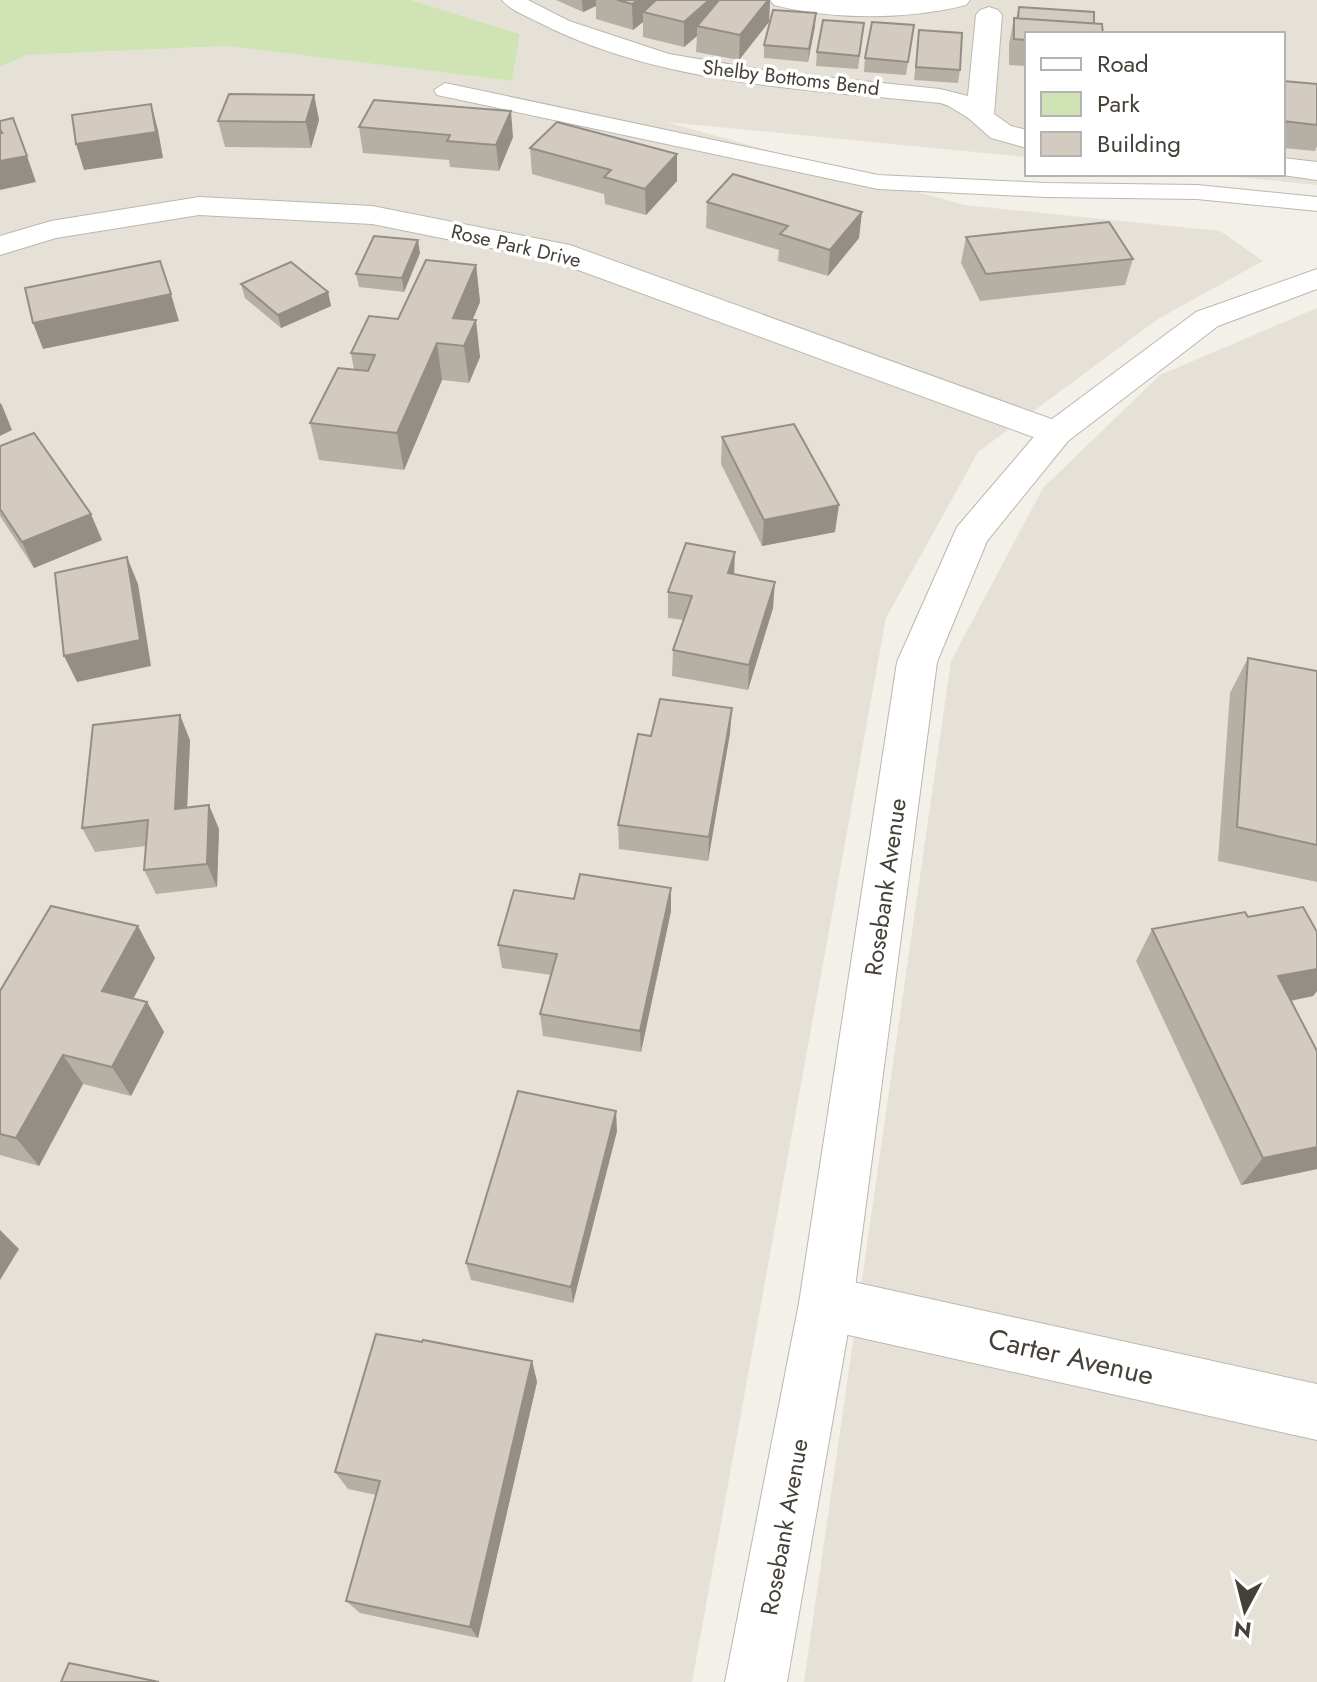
<svg xmlns="http://www.w3.org/2000/svg" width="1317" height="1682" font-family="Jost,sans-serif">
  <rect width="100%" height="100%" fill="#f3efe9"/>
  <g fill="#e6e1d7">
    <path d="M 411,0 L 1317,0 L 1317,185 L 1206,174 L 1283,174 L 1283,34 L 1027,34 L 1027,157 L 666,122 L 964,205 L 1220,231 L 1263,261 L 1158,319 L 978,452 L 886,618 L 692,1682 L 0,1682 L 0,67 L 27,55 L 227,46 L 512,81 L 520,34 Z"/>
    <path d="M 1317,308 L 1317,1682 L 804,1682 L 951,661 L 1043,488 L 1160,375 Z"/>
  </g>
  <path fill="#d0e3b5" d="M 0,0 L 411,0 L 520,34 L 512,81 L 227,46 L 27,55 L 0,67 Z"/>
  <g fill="none" stroke-linecap="round" stroke-linejoin="round">
    <defs>
      <g id="service">
        <path d="M 502,0 L 528,0 L 569,21 L 669,54 L 775,72 L 940,89 L 972,97 L 991,116 L 988,121 C 970,125 957,107 940,103 C 806,89 660,85 538,22 C 526,16 510,10 502,0 Z"/>
        <path d="M 445,83 L 878,175 L 1045,183 L 1197,185 L 1317,197 L 1317,211 L 1197,199 L 1045,197 L 878,189 L 437,95 L 434,90 Z"/>
      </g>
      <g id="minor">
        <path d="M 770,0 L 970,0 L 966,5 C 907,20 833,20 774,5 Z"/>
        <path d="M 989,7 L 998,10 L 1002,15 L 994,114 L 1011,126 L 1027,130 L 1027,148 L 991,138 L 966,116 L 976,15 L 980,10 Z"/>
        <path d="M 1283,158 L 1317,162 L 1317,180 L 1276,174 L 1283,174 Z"/>
        <path d="M 199,197 L 372,206 L 570,245 L 1068,425 L 1073,433 L 1068,441 L 1056,444 L 1044,441 L 551,260 L 372,224 L 199,215 L 56,238 L 0,255 L 0,236 L 51,221 Z"/>
        <path d="M 826,1276 L 1317,1384 L 1317,1440 L 826,1330 L 807,1322 L 799,1303 L 807,1284 Z"/>
      </g>
      <path id="tertiary" d="M 1317,269 L 1317,289 L 1218,326 L 1068,441 L 987,541 L 937,662 L 853,1303 L 787,1682 L 725,1682 L 799,1303 L 897,662 L 957,527 L 1044,425 L 1196,312 Z"/>
    </defs>
    <use href="#service" stroke="#bdb7ac" stroke-width="2"/>
    <use href="#minor" stroke="#bdb7ac" stroke-width="2"/>
    <use href="#tertiary" stroke="#bdb7ac" stroke-width="2"/>
    <use href="#service" fill="#fff" fill-rule="evenodd"/>
    <use href="#minor" fill="#fff" fill-rule="evenodd"/>
    <use href="#tertiary" fill="#fff" fill-rule="evenodd"/>
  </g>
  <g fill="#b5afa4">
    <path d="M 556,0 L 770,0 L 769,22 L 739,60 L 696,52 L 697,36 L 684,47 L 643,37 L 643,22 L 633,30 L 596,19 L 596,6 L 583,12 Z"/>
    <path d="M 1019,7 L 1027,34 L 1027,66 L 1009,65 L 1009,44 L 1014,18 L 1016,19 Z"/>
    <path d="M 864,23 L 858,69 L 816,66 L 817,52 Z"/>
    <path d="M 914,25 L 906,75 L 864,72 L 865,58 Z"/>
    <path d="M 815,26 L 808,62 L 764,58 L 764,45 Z"/>
    <path d="M 919,30 L 960,70 L 958,83 L 914,80 Z"/>
    <path d="M 1283,81 L 1317,84 L 1317,146 L 1315,151 L 1283,148 Z"/>
    <path d="M 314,95 L 319,120 L 311,148 L 225,147 L 218,121 Z"/>
    <path d="M 359,127 L 513,137 L 499,171 L 450,167 L 449,160 L 363,153 Z"/>
    <path d="M 530,148 L 677,154 L 677,181 L 646,215 L 605,204 L 604,194 L 532,174 Z"/>
    <path d="M 707,202 L 859,238 L 828,276 L 778,261 L 779,250 L 706,228 Z"/>
    <path d="M 966,237 L 1133,259 L 1125,285 L 980,301 L 961,263 Z"/>
    <path d="M 420,253 L 404,292 L 359,287 L 356,274 Z"/>
    <path d="M 476,265 L 480,302 L 472,320 L 480,357 L 469,383 L 442,380 L 404,470 L 319,460 L 310,423 L 354,370 L 351,353 Z"/>
    <path d="M 241,284 L 328,292 L 331,306 L 281,328 L 245,298 Z"/>
    <path d="M 722,437 L 835,532 L 762,546 L 721,464 Z"/>
    <path d="M 0,446 L 102,540 L 34,568 L 0,516 Z"/>
    <path d="M 734,574 L 773,608 L 748,690 L 672,676 L 673,650 L 683,620 L 668,618 L 668,592 Z"/>
    <path d="M 1248,658 L 1317,671 L 1317,882 L 1218,861 L 1230,693 Z"/>
    <path d="M 730,733 L 708,861 L 619,849 L 618,825 L 651,736 Z"/>
    <path d="M 190,740 L 187,808 L 219,829 L 217,887 L 156,894 L 144,870 L 146,846 L 95,852 L 82,828 Z"/>
    <path d="M 671,888 L 671,911 L 641,1052 L 543,1036 L 540,1014 L 551,975 L 502,968 L 498,945 L 574,899 Z"/>
    <path d="M 1248,917 L 1317,932 L 1317,991 L 1313,996 L 1291,1001 L 1317,1169 L 1241,1185 L 1136,961 L 1152,929 Z"/>
    <path d="M 155,958 L 133,998 L 147,1002 L 164,1032 L 131,1096 L 83,1084 L 39,1166 L 0,1155 L 0,991 Z"/>
    <path d="M 617,1131 L 573,1303 L 471,1280 L 466,1263 Z"/>
    <path d="M 422,1342 L 532,1361 L 537,1382 L 478,1638 L 360,1613 L 346,1601 L 376,1495 L 348,1489 L 335,1472 Z"/>
  </g>
  <g fill="#948e86">
    <path d="M 582,0 L 596,0 L 596,6 L 583,12 Z"/>
    <path d="M 638,0 L 671,0 L 643,12 L 643,22 L 633,30 L 632,4 Z"/>
    <path d="M 709,0 L 722,0 L 697,26 L 697,36 L 684,47 L 684,22 Z"/>
    <path d="M 768,0 L 770,0 L 769,22 L 739,60 L 740,35 Z"/>
    <path d="M 816,13 L 815,26 L 808,62 L 809,49 Z"/>
    <path d="M 314,95 L 319,120 L 311,148 L 306,122 Z"/>
    <path d="M 151,104 L 158,130 L 163,158 L 84,170 L 76,144 Z"/>
    <path d="M 511,111 L 513,137 L 499,171 L 496,145 Z"/>
    <path d="M 677,154 L 677,181 L 646,215 L 645,189 Z"/>
    <path d="M 27,156 L 36,182 L 0,190 L 0,161 Z"/>
    <path d="M 862,212 L 859,238 L 828,276 L 830,250 Z"/>
    <path d="M 418,240 L 420,253 L 404,292 L 402,278 Z"/>
    <path d="M 476,265 L 480,302 L 462,345 L 453,318 Z"/>
    <path d="M 328,292 L 331,306 L 281,328 L 278,315 Z"/>
    <path d="M 171,294 L 179,321 L 43,349 L 33,323 Z"/>
    <path d="M 476,320 L 480,357 L 469,383 L 464,346 Z"/>
    <path d="M 437,343 L 442,380 L 404,470 L 397,433 Z"/>
    <path d="M 1,403 L 12,430 L 0,436 L 0,404 Z"/>
    <path d="M 839,505 L 835,532 L 762,546 L 764,520 Z"/>
    <path d="M 91,514 L 102,540 L 34,568 L 22,542 Z"/>
    <path d="M 735,552 L 734,578 L 728,573 Z"/>
    <path d="M 127,557 L 138,584 L 151,666 L 77,682 L 64,656 Z"/>
    <path d="M 775,582 L 773,608 L 748,690 L 749,665 Z"/>
    <path d="M 732,708 L 730,733 L 708,861 L 709,837 Z"/>
    <path d="M 180,715 L 190,740 L 186,834 L 175,809 Z"/>
    <path d="M 209,805 L 219,829 L 217,887 L 207,864 Z"/>
    <path d="M 671,888 L 671,911 L 641,1052 L 640,1031 Z"/>
    <path d="M 138,926 L 155,958 L 121,1022 L 102,991 Z"/>
    <path d="M 1317,969 L 1317,991 L 1313,996 L 1257,1007 L 1278,976 Z"/>
    <path d="M 147,1002 L 164,1032 L 131,1096 L 112,1067 Z"/>
    <path d="M 63,1055 L 83,1084 L 39,1166 L 16,1138 Z"/>
    <path d="M 616,1111 L 617,1131 L 573,1303 L 571,1287 Z"/>
    <path d="M 1317,1147 L 1317,1169 L 1241,1185 L 1263,1158 Z"/>
    <path d="M 0,1230 L 19,1249 L 0,1280 Z"/>
    <path d="M 532,1361 L 537,1382 L 478,1638 L 470,1627 Z"/>
  </g>
  <g fill="#d3cbbf" stroke="#948e86" stroke-width="2">
    <path d="M 617,0 L 638,0 L 632,4 Z"/>
    <path d="M 656,0 L 709,0 L 684,22 L 643,12 Z"/>
    <path d="M 719,0 L 768,0 L 740,35 L 697,26 Z"/>
    <path d="M 1019,7 L 1094,12 L 1094,24 L 1018,19 Z"/>
    <path d="M 773,10 L 816,13 L 809,49 L 764,45 Z"/>
    <path d="M 1014,18 L 1102,24 L 1103,34 L 1027,34 L 1027,40 L 1014,39 Z"/>
    <path d="M 823,20 L 864,23 L 859,56 L 817,52 Z"/>
    <path d="M 872,22 L 914,25 L 908,62 L 865,58 Z"/>
    <path d="M 919,30 L 962,33 L 960,70 L 916,67 Z"/>
    <path d="M 1283,81 L 1317,84 L 1317,125 L 1283,121 Z"/>
    <path d="M 229,94 L 314,95 L 306,122 L 218,121 Z"/>
    <path d="M 374,100 L 511,111 L 496,145 L 447,141 L 450,135 L 359,127 Z"/>
    <path d="M 151,104 L 156,132 L 76,144 L 72,115 Z"/>
    <path d="M 13,118 L 27,156 L 0,161 L 0,133 L 2,133 L 0,129 L 0,121 Z"/>
    <path d="M 557,122 L 677,154 L 645,189 L 604,177 L 611,170 L 530,148 Z"/>
    <path d="M 733,174 L 862,212 L 830,250 L 780,234 L 788,226 L 707,202 Z"/>
    <path d="M 1109,222 L 1133,259 L 986,274 L 966,237 Z"/>
    <path d="M 374,236 L 418,240 L 402,278 L 356,274 Z"/>
    <path d="M 426,260 L 476,265 L 453,318 L 476,320 L 464,346 L 437,343 L 397,433 L 310,423 L 338,368 L 368,371 L 375,355 L 351,353 L 369,316 L 398,319 Z"/>
    <path d="M 160,261 L 171,294 L 33,323 L 25,288 Z"/>
    <path d="M 291,262 L 328,292 L 278,315 L 241,284 Z"/>
    <path d="M 794,424 L 839,505 L 764,520 L 722,437 Z"/>
    <path d="M 34,433 L 91,514 L 22,542 L 0,509 L 0,446 Z"/>
    <path d="M 686,543 L 735,552 L 728,573 L 775,582 L 749,665 L 673,650 L 692,596 L 668,592 Z"/>
    <path d="M 127,557 L 140,640 L 64,656 L 55,573 Z"/>
    <path d="M 1248,658 L 1317,671 L 1317,845 L 1237,827 Z"/>
    <path d="M 660,699 L 732,708 L 709,837 L 618,825 L 638,734 L 651,736 Z"/>
    <path d="M 180,715 L 175,809 L 209,805 L 207,864 L 144,870 L 148,820 L 82,828 L 93,725 Z"/>
    <path d="M 580,874 L 671,888 L 640,1031 L 540,1014 L 557,954 L 498,945 L 514,890 L 574,899 Z"/>
    <path d="M 51,906 L 138,926 L 102,991 L 147,1002 L 112,1067 L 63,1055 L 16,1138 L 0,1134 L 0,991 Z"/>
    <path d="M 1303,907 L 1317,932 L 1317,969 L 1278,976 L 1317,1051 L 1317,1147 L 1263,1158 L 1152,929 L 1245,912 L 1248,917 Z"/>
    <path d="M 518,1091 L 616,1111 L 571,1287 L 466,1263 Z"/>
    <path d="M 376,1334 L 422,1342 L 423,1340 L 532,1361 L 470,1627 L 346,1601 L 380,1481 L 335,1472 Z"/>
    <path d="M 69,1663 L 159,1682 L 61,1682 Z"/>
  </g>
  <g text-anchor="middle" dominant-baseline="central" stroke-width="7" stroke-linejoin="round" paint-order="stroke">
    <g font-size="20" fill="#454038" stroke="#fff">
      <text transform="translate(791 78) rotate(7)">Shelby Bottoms Bend</text>
      <text transform="translate(516 246) rotate(13)">Rose Park Drive</text>
    </g>
    <g font-size="24" fill="#454038" stroke="#fff">
      <text transform="translate(885 887) rotate(-82)">Rosebank Avenue</text>
      <text transform="translate(784 1527) rotate(-80)">Rosebank Avenue</text>
    </g>
    <g font-size="28" fill="#454038" stroke="#fff">
      <text transform="translate(1071 1357) rotate(13)">Carter Avenue</text>
    </g>
  </g>
  <rect x="1025" y="32" width="260" height="144" fill="#ffffff" stroke="#b5b3af" stroke-width="2"/>
  <rect x="1041" y="58" width="40" height="12" fill="#ffffff" stroke="#b5b3af" stroke-width="2"/>
  <text x="1097" y="72" font-size="24" fill="#454038">Road</text>
  <rect x="1041" y="92" width="40" height="24" fill="#d0e3b5" stroke="#b5b3af" stroke-width="2"/>
  <text x="1097" y="112" font-size="24" fill="#454038">Park</text>
  <rect x="1041" y="132" width="40" height="24" fill="#d3cbbf" stroke="#b5b3af" stroke-width="2"/>
  <text x="1097" y="152" font-size="24" fill="#454038">Building</text>
  <g transform="translate(1245 1610) rotate(187)" stroke="#ffffff" stroke-width="6" paint-order="stroke">
  <path d="M0-6L14 30L0 20L-14 30Z" fill="#454038"/>
  <text y="-12" font-size="22" font-weight="bold" text-anchor="middle" fill="#454038">N</text>
  </g>
</svg>
